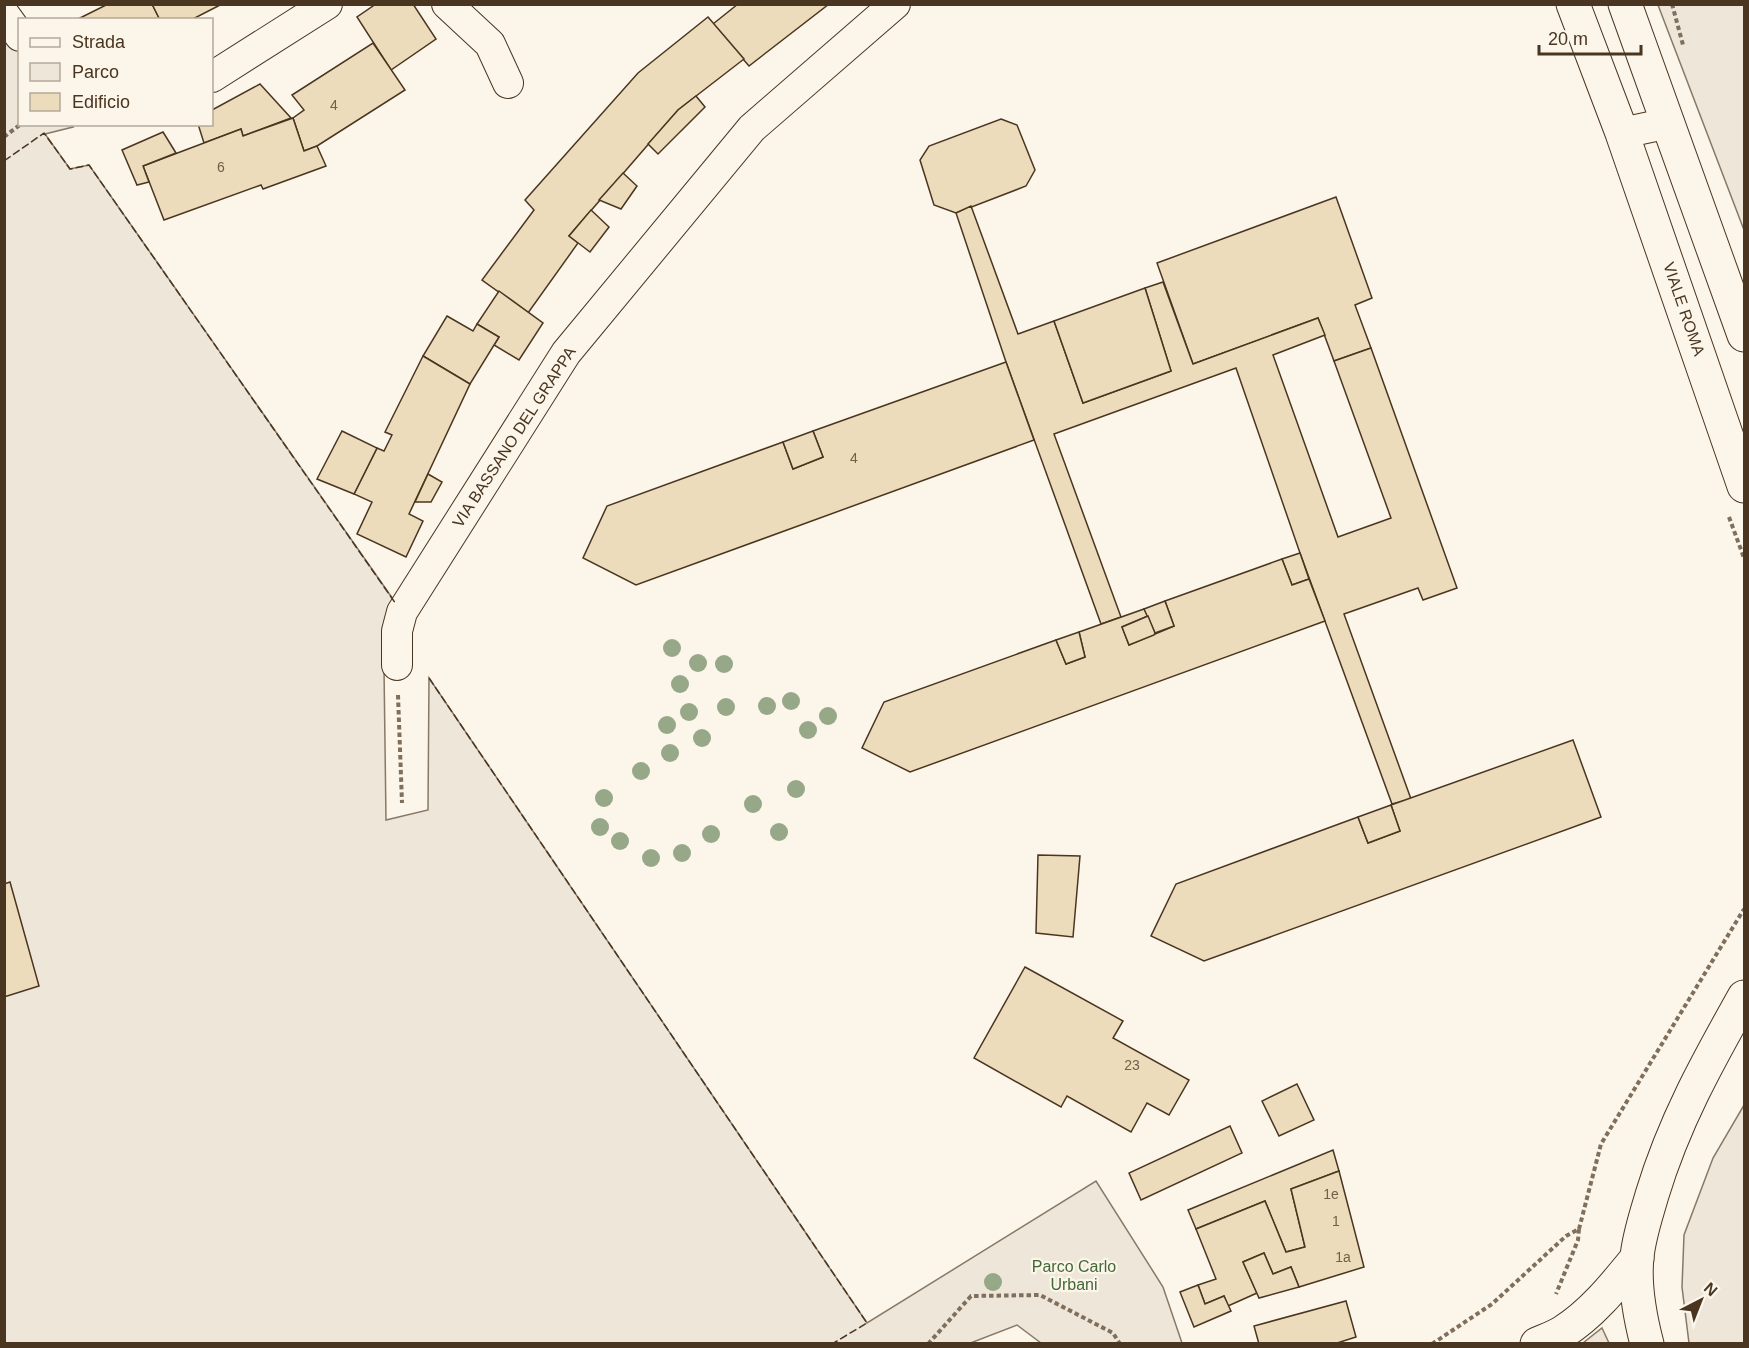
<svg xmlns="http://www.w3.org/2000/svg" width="1749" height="1348" font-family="Helvetica,sans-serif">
  <rect width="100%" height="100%" fill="#fbf6e9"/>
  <g fill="#ede6d9" stroke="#887966" stroke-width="1.5">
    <path d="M 1658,5 L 1744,5 L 1744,230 Z"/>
    <path d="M 4,29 L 19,51 L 20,124 L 71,125 L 73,127 L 45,134 L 70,169 L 89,165 L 402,612 L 384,668 L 386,820 L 428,810 L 429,678 L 867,1323 L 1096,1181 L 1163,1287 L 1182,1343 L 1041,1343 L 1017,1325 L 968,1344 L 5,1343 Z"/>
    <path d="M 1744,1105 L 1744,1343 L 1689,1343 L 1682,1287 L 1684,1235 L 1713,1158 Z"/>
    <path d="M 1602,1328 L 1609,1343 L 1583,1343 Z"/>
  </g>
  <g fill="#ecdcbc" stroke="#4a3520" stroke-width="1.5">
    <path d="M 108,4 L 152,4 L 160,20 L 76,20 Z"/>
    <path d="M 152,4 L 222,4 L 191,20 L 160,20 Z"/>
    <path d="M 376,4 L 413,4 L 436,39 L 391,70 L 357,17 Z"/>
    <path d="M 738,4 L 829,4 L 749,66 L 713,24 Z"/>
    <path d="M 708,17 L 744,59 L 678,110 L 569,236 L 578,243 L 528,313 L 482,280 L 534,210 L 525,200 L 638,73 Z"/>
    <path d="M 373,43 L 405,90 L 317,146 L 304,151 L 293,118 L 304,110 L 292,95 Z"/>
    <path d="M 260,84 L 291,118 L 243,136 L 241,129 L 204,143 L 198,124 L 212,124 L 212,110 Z"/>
    <path d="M 696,96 L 705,107 L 658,154 L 648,144 L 678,110 Z"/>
    <path d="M 293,118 L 304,151 L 317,146 L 326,166 L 263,189 L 261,185 L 164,220 L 143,166 L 241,129 L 243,136 Z"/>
    <path d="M 1001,119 L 1017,125 L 1035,170 L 1026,186 L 956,213 L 934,205 L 920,160 L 929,146 Z"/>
    <path d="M 163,132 L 176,153 L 143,166 L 149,182 L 137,185 L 122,150 Z"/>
    <path d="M 623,173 L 637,186 L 621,209 L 599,200 Z"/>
    <path d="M 1336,197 L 1372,298 L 1355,305 L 1371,348 L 1334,361 L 1318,318 L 1193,364 L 1157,263 Z"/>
    <path d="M 971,206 L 1018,334 L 1054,321 L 1083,403 L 1171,371 L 1145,288 L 1163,282 L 1193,364 L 1318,318 L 1325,335 L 1273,355 L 1338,537 L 1391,518 L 1334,361 L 1371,348 L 1457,588 L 1423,600 L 1418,588 L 1344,614 L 1411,799 L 1392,804 L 1300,553 L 1236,368 L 1054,434 L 1121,617 L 1101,624 L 1006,362 L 956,213 Z"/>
    <path d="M 591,210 L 609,227 L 590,252 L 569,236 Z"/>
    <path d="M 1145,288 L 1171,371 L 1083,403 L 1054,321 Z"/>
    <path d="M 499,291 L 543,323 L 519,360 L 494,345 L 499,337 L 477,324 Z"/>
    <path d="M 447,316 L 473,331 L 477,324 L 499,337 L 470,384 L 423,356 Z"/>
    <path d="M 423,356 L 470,384 L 409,514 L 423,521 L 406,557 L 357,534 L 372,502 L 354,494 L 377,448 L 384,451 L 392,435 L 385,432 Z"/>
    <path d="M 1006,362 L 1034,440 L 636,585 L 583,558 L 607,506 L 783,442 L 793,469 L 823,457 L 813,431 Z"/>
    <path d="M 342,431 L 377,448 L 354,494 L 317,479 Z"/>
    <path d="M 813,431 L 823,457 L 793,469 L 783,442 Z"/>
    <path d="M 428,474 L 442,482 L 431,502 L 415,502 Z"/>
    <path d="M 1300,553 L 1309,579 L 1292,585 L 1282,559 Z"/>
    <path d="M 1282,559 L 1292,585 L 1309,579 L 1325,621 L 910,772 L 862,748 L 884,702 L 1056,640 L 1066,664 L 1085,657 L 1079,632 L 1144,609 L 1148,616 L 1122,627 L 1129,645 L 1174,626 L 1165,601 Z"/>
    <path d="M 1165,601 L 1174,626 L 1155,633 L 1144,609 Z"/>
    <path d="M 1148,616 L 1155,633 L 1154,635 L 1129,645 L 1122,627 Z"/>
    <path d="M 1079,632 L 1085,657 L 1066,664 L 1056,640 Z"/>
    <path d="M 1573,740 L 1601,817 L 1204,961 L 1151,936 L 1176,884 L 1358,817 L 1368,843 L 1400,831 L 1391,805 Z"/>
    <path d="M 1391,805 L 1400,831 L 1368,843 L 1358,817 Z"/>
    <path d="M 1038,855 L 1080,856 L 1073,937 L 1036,933 Z"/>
    <path d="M 10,882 L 39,986 L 4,997 L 4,884 Z"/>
    <path d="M 1025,967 L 1123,1021 L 1113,1038 L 1189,1080 L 1169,1115 L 1147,1103 L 1131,1132 L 1067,1096 L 1061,1107 L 974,1058 Z"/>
    <path d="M 1297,1084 L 1314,1120 L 1279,1136 L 1262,1101 Z"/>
    <path d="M 1230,1126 L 1242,1153 L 1141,1200 L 1129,1173 Z"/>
    <path d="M 1333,1150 L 1339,1171 L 1291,1189 L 1305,1247 L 1286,1252 L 1265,1201 L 1196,1229 L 1188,1210 Z"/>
    <path d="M 1339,1171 L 1364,1267 L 1299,1287 L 1291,1267 L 1273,1274 L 1264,1253 L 1243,1262 L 1257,1293 L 1228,1306 L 1224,1296 L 1205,1304 L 1198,1285 L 1216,1279 L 1196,1229 L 1265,1201 L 1286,1252 L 1305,1247 L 1291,1189 Z"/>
    <path d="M 1264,1253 L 1273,1274 L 1291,1267 L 1299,1287 L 1259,1298 L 1243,1262 Z"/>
    <path d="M 1198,1285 L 1205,1304 L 1224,1296 L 1231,1311 L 1194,1327 L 1180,1292 Z"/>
    <path d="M 1346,1301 L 1356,1337 L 1334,1344 L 1259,1344 L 1254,1326 Z"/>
  </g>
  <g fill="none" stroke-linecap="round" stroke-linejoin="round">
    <defs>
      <g id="minor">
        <path d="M 447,4 L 490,44 L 508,83"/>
        <path d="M 4,14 L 20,36"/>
        <path d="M 212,77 L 327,4"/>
        <path d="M 1622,133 L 1669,123"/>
        <path d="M 397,665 L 397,631 L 402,612 L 566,353 L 752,128 L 895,4"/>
      </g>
      <g id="primary">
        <path d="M 1573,4 L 1622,133 L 1744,486"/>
        <path d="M 1625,4 L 1744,335"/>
        <path d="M 1537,1344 C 1546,1340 1555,1337 1563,1332 C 1592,1314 1615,1285 1637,1258"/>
        <path d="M 1647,1344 C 1640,1317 1634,1285 1637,1257 C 1639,1236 1646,1216 1652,1195 C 1674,1122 1707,1063 1744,997"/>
      </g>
    </defs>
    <use href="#minor" stroke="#4a3520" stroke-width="32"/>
    <use href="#primary" stroke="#4a3520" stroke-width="35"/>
    <g stroke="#7f6f5c" stroke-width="4" stroke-dasharray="4.5 3" stroke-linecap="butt">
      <path d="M 1672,4 L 1683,45"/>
      <path d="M 4,137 L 21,124"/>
      <path d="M 1729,517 L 1744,558"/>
      <path d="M 398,695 L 402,803"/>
      <path d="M 1579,1229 L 1601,1144 L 1744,909"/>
      <path d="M 928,1344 L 971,1296 L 1040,1295 L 1113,1333 L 1120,1344"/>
      <path d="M 1432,1344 L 1492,1304 L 1566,1236 L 1579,1229 L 1578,1240 L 1556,1294"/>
    </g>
    <use href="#minor" stroke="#fbf6e9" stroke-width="30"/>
    <use href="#primary" stroke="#fbf6e9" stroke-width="33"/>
    <g stroke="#4a3520" stroke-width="1.5" stroke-dasharray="8 3" stroke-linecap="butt">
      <path d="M 4,161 L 44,133 L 70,169 L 89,165 L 396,604"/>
      <path d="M 429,678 L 867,1323 L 832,1344"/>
    </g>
  </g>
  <g fill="#96a887">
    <circle cx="672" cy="648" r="9"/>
    <circle cx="698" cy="663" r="9"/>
    <circle cx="724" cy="664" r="9"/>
    <circle cx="680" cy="684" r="9"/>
    <circle cx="791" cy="701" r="9"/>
    <circle cx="767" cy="706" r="9"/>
    <circle cx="726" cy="707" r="9"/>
    <circle cx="689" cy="712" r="9"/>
    <circle cx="828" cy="716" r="9"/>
    <circle cx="667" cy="725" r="9"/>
    <circle cx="808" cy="730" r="9"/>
    <circle cx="702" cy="738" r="9"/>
    <circle cx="670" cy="753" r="9"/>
    <circle cx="641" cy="771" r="9"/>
    <circle cx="796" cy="789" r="9"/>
    <circle cx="604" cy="798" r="9"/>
    <circle cx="753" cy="804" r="9"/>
    <circle cx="600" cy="827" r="9"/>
    <circle cx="779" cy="832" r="9"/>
    <circle cx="711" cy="834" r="9"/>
    <circle cx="620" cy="841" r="9"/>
    <circle cx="682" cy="853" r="9"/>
    <circle cx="651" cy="858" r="9"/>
    <circle cx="993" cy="1282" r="9"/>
  </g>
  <g text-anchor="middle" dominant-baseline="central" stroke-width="4.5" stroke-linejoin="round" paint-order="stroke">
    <g font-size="14" fill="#725f47">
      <text x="334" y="105">4</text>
      <text x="221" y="167">6</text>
      <text x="854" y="458">4</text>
      <text x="1132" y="1065">23</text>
      <text x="1331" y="1194">1e</text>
      <text x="1336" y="1221">1</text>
      <text x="1343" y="1257">1a</text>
    </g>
    <g font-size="16" fill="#4a3520" stroke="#fbf6e9">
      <text transform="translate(1684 309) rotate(71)">VIALE ROMA</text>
      <text transform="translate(514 437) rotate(-57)">VIA BASSANO DEL GRAPPA</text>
    </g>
    <g font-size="16" fill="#436837" stroke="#fbf6e9">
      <text x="1074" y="1266">Parco Carlo<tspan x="1074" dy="18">Urbani</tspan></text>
    </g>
  </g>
  <rect width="1749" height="1348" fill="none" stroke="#4a3520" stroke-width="12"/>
  <rect x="18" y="18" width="195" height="108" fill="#fbf6e9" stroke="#b4a999" stroke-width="1.5"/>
  <rect x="30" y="38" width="30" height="9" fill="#fbf6e9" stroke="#b4a999" stroke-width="1.5"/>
  <text x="72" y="48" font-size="18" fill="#4a3520">Strada</text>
  <rect x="30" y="63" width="30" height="18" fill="#ede6d9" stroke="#b4a999" stroke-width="1.5"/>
  <text x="72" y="78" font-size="18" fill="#4a3520">Parco</text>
  <rect x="30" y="93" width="30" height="18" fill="#ecdcbc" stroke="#b4a999" stroke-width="1.5"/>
  <text x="72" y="108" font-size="18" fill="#4a3520">Edificio</text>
  <g transform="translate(1701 1300) rotate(42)" stroke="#fbf6e9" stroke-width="4.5" paint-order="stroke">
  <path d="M0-4.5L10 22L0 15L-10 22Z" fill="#4a3520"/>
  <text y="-9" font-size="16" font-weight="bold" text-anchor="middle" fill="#4a3520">N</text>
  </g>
  <path d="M1539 45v9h102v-9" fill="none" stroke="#4a3520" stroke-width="3"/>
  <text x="1548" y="45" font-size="18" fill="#4a3520" stroke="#fbf6e9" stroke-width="4.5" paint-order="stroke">20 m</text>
</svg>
